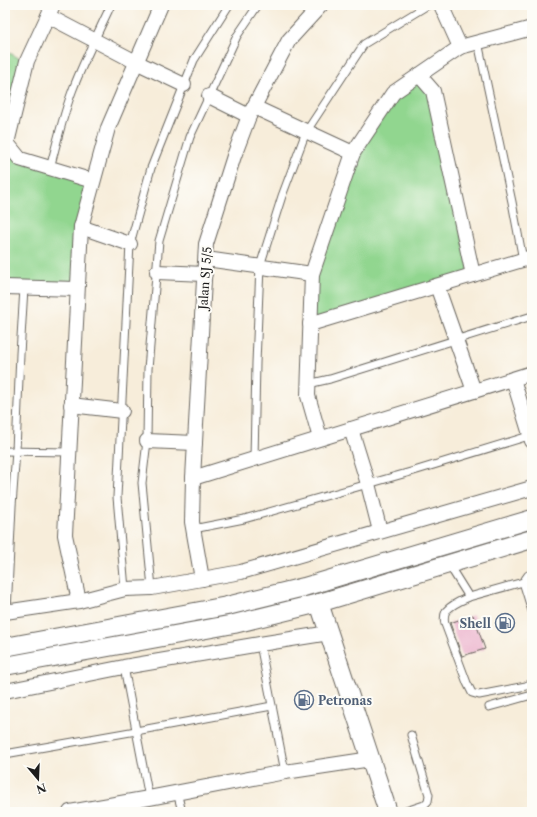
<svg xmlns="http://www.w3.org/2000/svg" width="537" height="817" font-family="'Libre Caslon Text',serif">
  <rect width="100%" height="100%" fill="#fdfcf7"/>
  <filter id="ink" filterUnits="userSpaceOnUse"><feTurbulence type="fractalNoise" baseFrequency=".025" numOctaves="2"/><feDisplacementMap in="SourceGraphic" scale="8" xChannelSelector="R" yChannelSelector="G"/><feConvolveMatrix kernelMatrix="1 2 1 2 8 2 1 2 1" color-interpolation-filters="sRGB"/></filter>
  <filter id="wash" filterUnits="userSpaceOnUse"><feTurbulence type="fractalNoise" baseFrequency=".012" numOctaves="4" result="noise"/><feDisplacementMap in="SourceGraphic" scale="16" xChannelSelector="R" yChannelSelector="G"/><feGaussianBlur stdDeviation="0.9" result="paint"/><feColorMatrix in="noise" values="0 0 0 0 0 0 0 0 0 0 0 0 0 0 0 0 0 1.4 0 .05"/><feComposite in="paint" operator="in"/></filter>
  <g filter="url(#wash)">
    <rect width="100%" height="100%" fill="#f7edda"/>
    <g fill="#91d68f" stroke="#567956">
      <path d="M 6,51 L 24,61 L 5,143 L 5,54 Z"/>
      <path d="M 419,78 L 432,92 L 470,274 L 312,321 L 313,274 L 347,176 L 394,94 Z"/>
      <path d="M 5,144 L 19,161 L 90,182 L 75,287 L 5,285 Z"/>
    </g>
    <g id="blocks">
      <path fill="#e9a9c7" d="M 473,615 L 485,649 L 462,656 L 450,623 Z"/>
    </g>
  </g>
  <g filter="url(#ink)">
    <use href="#blocks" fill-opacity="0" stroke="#69655e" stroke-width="1"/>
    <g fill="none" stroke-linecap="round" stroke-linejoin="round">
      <defs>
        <g id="service">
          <path d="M 478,42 L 512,202 L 523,260"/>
          <path d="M 50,168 C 57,142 63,115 73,89 C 84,60 98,33 111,5"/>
          <path d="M 308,384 L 330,379 L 532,316"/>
          <path d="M 5,451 L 69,452"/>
          <path d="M 254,459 L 256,363 L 260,266 L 282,196 L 306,132 L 364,44 L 428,5"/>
          <path d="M 193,529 L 244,519 L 414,471 L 532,435"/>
          <path d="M 449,565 L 469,597 C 462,600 451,605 446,611 C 444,615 444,620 445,624 L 467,683 L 472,693 L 479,695 L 526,686 L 532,683"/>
          <path d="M 532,574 L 528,575 L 523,582 L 532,611"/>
          <path d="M 152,588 L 142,483 L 147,441 L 148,369 L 159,241 L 190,137 L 237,36 L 258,5"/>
          <path d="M 125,589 L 117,497 L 130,244 L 151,168 L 194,60 L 229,5"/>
          <path d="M 469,597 L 523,582"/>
          <path d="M 7,612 L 12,506 L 16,451 L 20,354 L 24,288"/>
          <path d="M 260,644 L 285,772"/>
          <path d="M 124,667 L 149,798"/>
          <path d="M 489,707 L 532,695"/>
          <path d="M 5,754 L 136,731 L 272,706"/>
          <path d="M 177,792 L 182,812"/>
          <path d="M 403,812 L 424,805 L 428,801 L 429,795 L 411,735"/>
        </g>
        <g id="minor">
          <path d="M 53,5 L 27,61 L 7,143 L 20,159 L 93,181"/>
          <path d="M 441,5 L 460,47"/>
          <path d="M 48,16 L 136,62 L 184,85"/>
          <path d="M 419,75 L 433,91 L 473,275"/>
          <path d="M 209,96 L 249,116"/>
          <path d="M 254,107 L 353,153"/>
          <path d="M 81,227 L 130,244"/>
          <path d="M 206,259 L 312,274"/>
          <path d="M 157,272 L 205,274"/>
          <path d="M 437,286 L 474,391"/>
          <path d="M 5,287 L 77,289"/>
          <path d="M 310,324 L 532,257"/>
          <path d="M 513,379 L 532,441"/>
          <path d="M 71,405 L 122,411"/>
          <path d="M 351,429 L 368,484 L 380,531"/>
          <path d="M 320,438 L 308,396 L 312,274 L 353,153 L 393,93 L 460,47 L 532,28"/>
          <path d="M 147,441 L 195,443"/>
          <path d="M 193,478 L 532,373"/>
          <path d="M 202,579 L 192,522 L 193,478 L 206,244 L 234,156 L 249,116 L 289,40 L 321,5"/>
          <path d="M 79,601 L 65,535 L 81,227 L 108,128 L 161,5"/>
          <path d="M 5,612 L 79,601 L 125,589 L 152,588 L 241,572 L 532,488"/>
          <path d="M 5,691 L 124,667 L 260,644 L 329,633"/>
          <path d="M 70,812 L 149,798 L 285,772 L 371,759"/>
        </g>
        <g id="tertiary">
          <path d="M 319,603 L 388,812"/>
          <path d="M 5,647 L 227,606 L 304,587 L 532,519"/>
          <path d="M 5,666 L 234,624 L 319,603 L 532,539"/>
        </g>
      </defs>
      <use href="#service" stroke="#69655e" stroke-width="9"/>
      <use href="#minor" stroke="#69655e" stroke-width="16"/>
      <use href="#tertiary" stroke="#69655e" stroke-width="20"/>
      <use href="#service" stroke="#fff" stroke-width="7"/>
      <use href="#minor" stroke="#fff" stroke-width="14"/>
      <use href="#tertiary" stroke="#fff" stroke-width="18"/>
    </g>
  </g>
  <defs>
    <symbol id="fuel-ring" viewBox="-11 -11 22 22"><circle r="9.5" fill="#fdfcf7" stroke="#5c6f8a" stroke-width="1.5"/><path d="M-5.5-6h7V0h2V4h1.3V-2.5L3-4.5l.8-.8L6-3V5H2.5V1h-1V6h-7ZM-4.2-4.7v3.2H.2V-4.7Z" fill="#5c6f8a"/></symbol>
  </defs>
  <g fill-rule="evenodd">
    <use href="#fuel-ring" x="494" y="612" width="22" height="22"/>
    <use href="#fuel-ring" x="293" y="689" width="22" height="22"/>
  </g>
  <g text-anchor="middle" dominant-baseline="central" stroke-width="4" stroke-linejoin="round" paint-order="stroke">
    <g font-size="12" fill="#1c1c1c" stroke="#fdfcf7">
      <text transform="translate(205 278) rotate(-86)">Jalan SJ 5/5</text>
    </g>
    <g font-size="12" font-weight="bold" fill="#4e5e75" stroke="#fdfcf7" text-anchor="end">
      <text x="491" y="623">Shell</text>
      <text x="318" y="700" text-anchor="start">Petronas</text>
    </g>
  </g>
  <rect width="537" height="817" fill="none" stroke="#fdfcf7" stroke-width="20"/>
  <g transform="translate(38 779) rotate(161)" stroke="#fdfcf7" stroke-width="3" paint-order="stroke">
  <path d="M0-3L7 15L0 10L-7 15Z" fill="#1c1c1c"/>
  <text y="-6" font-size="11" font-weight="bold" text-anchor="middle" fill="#1c1c1c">N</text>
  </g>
</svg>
